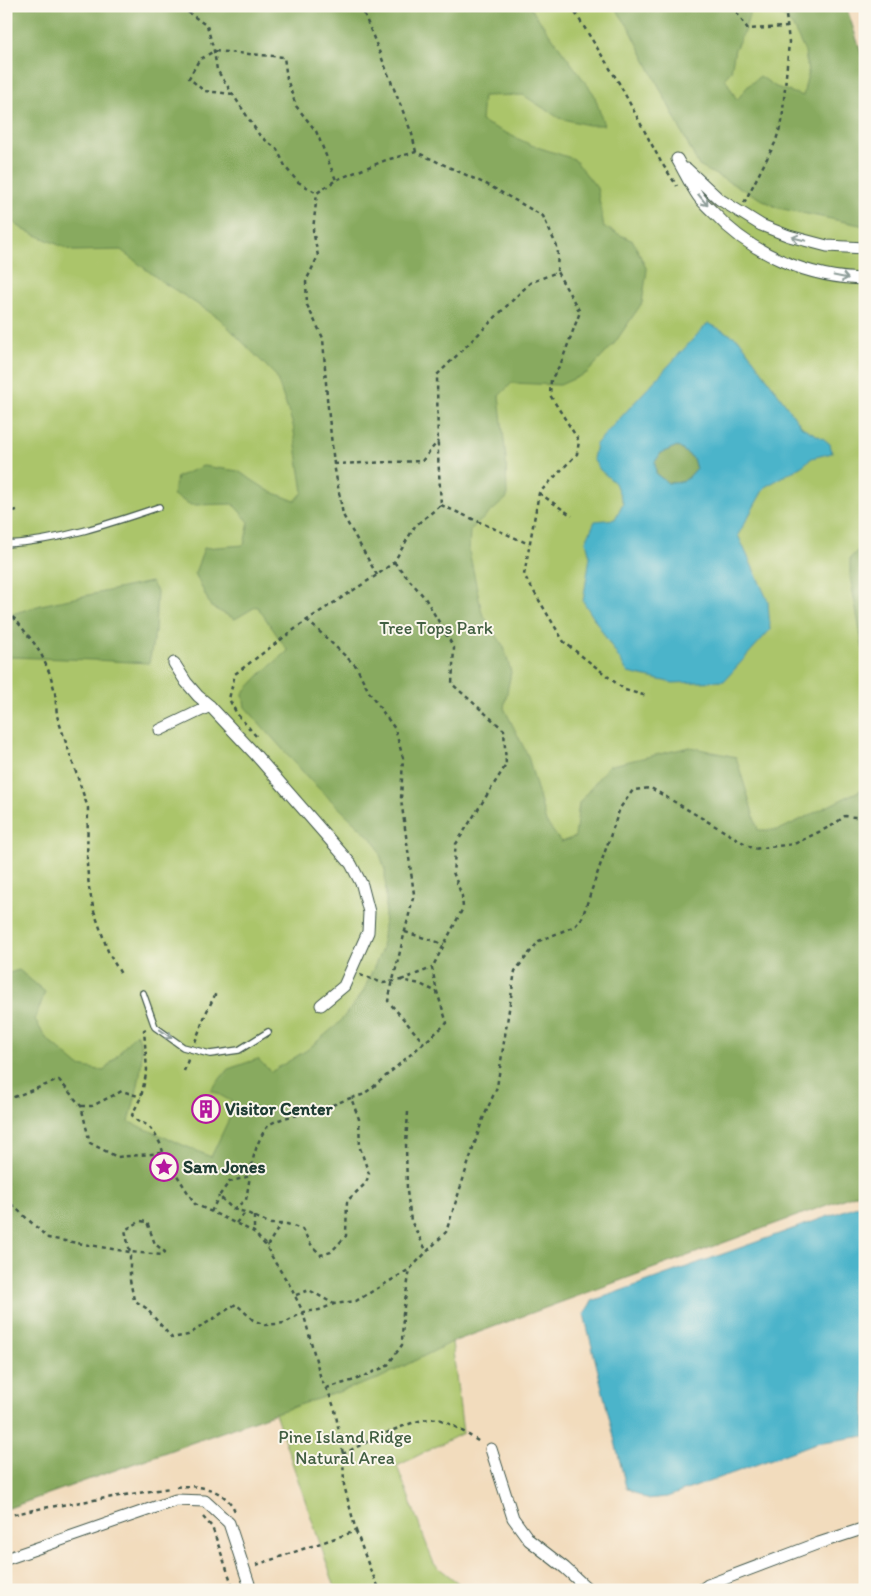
<svg xmlns="http://www.w3.org/2000/svg" width="871" height="1596" font-family="Itim,sans-serif">
  <rect width="100%" height="100%" fill="#fbf7ec"/>
  <filter id="ink" filterUnits="userSpaceOnUse"><feTurbulence type="fractalNoise" baseFrequency=".02" numOctaves="2"/><feDisplacementMap in="SourceGraphic" scale="10" xChannelSelector="R" yChannelSelector="G"/><feConvolveMatrix kernelMatrix="1 2 1 2 8 2 1 2 1" color-interpolation-filters="sRGB"/></filter>
  <filter id="wash" filterUnits="userSpaceOnUse"><feTurbulence type="fractalNoise" baseFrequency=".0096" numOctaves="4" result="noise"/><feDisplacementMap in="SourceGraphic" scale="20" xChannelSelector="R" yChannelSelector="G"/><feGaussianBlur stdDeviation="1.12" result="paint"/><feColorMatrix in="noise" values="0 0 0 0 0 0 0 0 0 0 0 0 0 0 0 0 0 1.4 0 .05"/><feComposite in="paint" operator="in"/></filter>
  <g filter="url(#wash)">
    <rect width="100%" height="100%" fill="#f2dcbd"/>
    <path fill="#abc56b" stroke="#658150" d="M 6,6 L 846,6 L 865,65 L 865,1191 L 452,1342 L 463,1433 L 397,1466 L 434,1564 L 467,1590 L 336,1590 L 275,1413 L 6,1509 Z"/>
    <g fill="#88aa5f" stroke="#54744a">
      <path d="M 6,6 L 529,6 L 594,94 L 604,125 L 588,125 L 559,118 L 523,95 L 483,96 L 481,121 L 531,145 L 574,159 L 597,188 L 604,227 L 633,241 L 647,270 L 642,303 L 614,344 L 587,373 L 560,385 L 512,383 L 499,396 L 506,458 L 507,498 L 470,530 L 469,551 L 482,613 L 504,647 L 511,672 L 504,708 L 528,756 L 546,822 L 561,842 L 575,837 L 579,803 L 608,766 L 690,747 L 736,757 L 758,830 L 779,830 L 865,788 L 865,1191 L 452,1342 L 378,1379 L 275,1413 L 6,1509 L 6,974 L 19,970 L 45,992 L 35,1020 L 46,1038 L 79,1066 L 104,1071 L 136,1033 C 150,1051 134,1101 129,1122 L 211,1157 L 236,1104 L 211,1090 L 228,1069 L 258,1059 L 271,1072 L 307,1050 L 339,1023 L 363,992 L 382,949 L 386,902 L 385,869 L 376,843 L 311,781 L 245,707 L 243,693 L 261,674 L 288,651 L 257,606 L 235,619 L 211,607 L 195,573 L 204,548 L 244,545 L 249,522 L 233,504 L 191,505 L 173,495 L 177,477 L 203,466 L 238,471 L 269,491 L 295,501 L 303,492 L 293,425 L 276,376 L 219,318 L 161,281 L 121,250 L 73,251 L 24,230 L 6,217 Z"/>
      <path d="M 614,6 L 752,6 L 744,32 L 735,49 L 731,71 L 725,78 L 737,100 L 748,86 L 760,76 L 776,87 L 803,96 L 808,73 L 805,52 L 793,27 L 774,6 L 846,6 L 865,65 L 865,226 L 778,208 L 699,166 L 630,29 Z"/>
      <path d="M 677,446 L 693,458 L 696,469 C 686,481 684,483 668,483 L 656,474 L 655,462 L 661,453 Z"/>
      <path d="M 865,543 L 865,659 L 850,576 L 850,558 Z"/>
      <path d="M 151,582 L 157,591 L 155,632 L 149,663 L 94,660 L 11,657 L 6,660 L 6,616 L 41,605 Z"/>
    </g>
    <g fill="#4cb4ca" stroke="#36787f" fill-rule="evenodd">
      <path d="M 708,323 L 739,339 L 802,427 L 824,439 L 830,444 L 832,453 L 812,458 L 802,466 L 765,487 L 738,535 L 768,601 L 770,630 L 724,681 L 673,683 L 628,673 L 583,601 L 590,557 L 586,541 L 595,521 L 615,519 L 623,503 L 615,483 L 600,470 L 593,459 L 596,444 ZM 677,446 L 693,458 L 696,469 C 686,481 684,483 668,483 L 656,474 L 655,462 L 661,453 Z"/>
      <path d="M 865,1203 L 865,1436 L 816,1443 L 667,1497 L 646,1499 L 626,1487 L 584,1314 L 592,1301 Z"/>
    </g>
  </g>
  <g filter="url(#ink)">
    <g fill="none" stroke-linecap="round" stroke-linejoin="round">
      <defs>
        <g id="service">
          <path d="M 6,544 C 59,541 109,524 159,507"/>
          <path d="M 143,993 L 155,1027 L 183,1047 L 210,1054 L 239,1050 L 268,1032"/>
        </g>
        <g id="minor">
          <path d="M 677,159 C 684,171 690,184 698,196 C 702,202 708,207 714,213 C 751,254 809,278 865,279"/>
          <path d="M 687,169 L 719,199 L 761,225 L 789,236 L 827,246 L 865,248"/>
          <path d="M 174,663 L 186,682 L 198,696 L 210,706 L 254,753 L 351,864 L 362,885 L 369,912 L 368,932 L 344,986 L 321,1005"/>
          <path d="M 160,730 L 210,706"/>
          <path d="M 491,1449 L 513,1518 L 529,1540 L 565,1568 L 589,1590"/>
          <path d="M 6,1559 L 176,1500 L 205,1501 L 229,1523 L 251,1590"/>
          <path d="M 701,1590 L 708,1585 L 819,1543 L 865,1528"/>
        </g>
      </defs>
      <use href="#service" stroke="#3f5549" stroke-width="8"/>
      <use href="#minor" stroke="#3f5549" stroke-width="13"/>
      <g stroke="#3f5549" stroke-width="2.5" stroke-dasharray="4 4" stroke-linecap="butt">
        <path d="M 183,6 L 184,9 L 207,26 L 214,51 L 217,70 L 260,136 L 277,149 L 286,168 L 298,182 L 317,193"/>
        <path d="M 361,6 L 412,134 L 416,152"/>
        <path d="M 571,6 L 619,83 L 661,162 L 677,186"/>
        <path d="M 732,6 L 748,29 L 787,27"/>
        <path d="M 233,94 L 204,91 L 189,78 L 199,60 L 214,51 L 284,57 L 287,79 L 296,106 L 316,131 L 336,180"/>
        <path d="M 744,203 L 775,143 L 782,122 L 789,42 L 785,6"/>
        <path d="M 334,464 L 422,461 L 438,441"/>
        <path d="M 539,493 L 572,516"/>
        <path d="M 441,505 L 529,544"/>
        <path d="M 6,513 L 17,510"/>
        <path d="M 377,575 L 343,515 L 334,464 L 327,398 L 323,338 L 307,305 L 306,281 L 318,256 L 313,230 L 317,193 L 336,180 L 386,160 L 416,152 L 488,185 L 543,216 L 558,249 L 557,272"/>
        <path d="M 6,612 L 16,620 L 34,643 L 42,656 L 50,674 L 55,692 L 57,716 L 88,808 L 87,864 L 89,888 L 94,911 L 109,954 L 121,974"/>
        <path d="M 307,620 L 356,666 L 369,692 L 395,729 L 403,758 L 401,799 L 414,894 L 388,1001 L 424,1043"/>
        <path d="M 256,736 L 237,714 L 229,699 L 235,674 L 307,620 L 377,575 L 394,562 L 415,526 L 441,505 L 438,455 L 437,375 L 530,283 L 557,272 L 580,312 L 561,363 L 551,380 L 550,395 L 579,441 L 577,454 L 539,493 L 524,575 L 564,642 L 625,690 L 647,696"/>
        <path d="M 405,932 L 444,944"/>
        <path d="M 360,975 L 383,983 L 401,980 L 420,984 L 437,992"/>
        <path d="M 401,980 L 432,968"/>
        <path d="M 146,1029 L 144,1030 L 147,1070 L 141,1097 L 132,1115 C 139,1125 143,1121 149,1127 C 155,1133 162,1145 163,1153 L 195,1204 L 254,1232 L 266,1246 L 276,1264 L 289,1284 L 303,1312 L 321,1379 L 330,1396 L 335,1410 L 343,1454"/>
        <path d="M 195,1042 L 206,1013 L 217,991"/>
        <path d="M 184,1071 L 189,1057"/>
        <path d="M 351,1098 C 339,1102 326,1108 314,1112 C 300,1115 285,1116 272,1123 C 260,1129 251,1162 250,1176 L 229,1182 L 219,1196 L 233,1209 L 245,1212 L 271,1224 L 287,1224 L 302,1229 L 312,1246 L 321,1255 L 331,1252 L 346,1236 L 347,1201 L 366,1183 L 369,1174 L 360,1148 L 359,1119 L 351,1098 L 362,1095 L 372,1088 L 447,1023 L 437,992 L 432,968 L 463,908 L 462,896 L 453,872 L 456,844 L 506,765 L 504,730 L 452,684 L 454,648 L 425,598 L 394,562"/>
        <path d="M 6,1100 L 59,1080 L 81,1106 L 90,1143 L 117,1157 L 163,1153"/>
        <path d="M 81,1106 L 92,1106 L 122,1091 L 141,1097"/>
        <path d="M 408,1112 L 406,1144 L 407,1191 L 411,1221 L 427,1252"/>
        <path d="M 6,1199 L 48,1238 L 130,1252 L 130,1280 L 134,1300 L 146,1308 L 172,1338 L 188,1335 L 236,1304 L 253,1320 L 265,1325 L 285,1323 L 303,1312 L 319,1310 L 334,1304 L 356,1301 L 410,1269"/>
        <path d="M 233,1209 L 246,1200 L 250,1176"/>
        <path d="M 211,1212 L 219,1196"/>
        <path d="M 254,1216 L 254,1232"/>
        <path d="M 141,1221 L 147,1222 L 155,1244 L 165,1252 L 162,1255 L 130,1252 L 125,1230 Z"/>
        <path d="M 236,1223 L 245,1213"/>
        <path d="M 267,1246 L 281,1224"/>
        <path d="M 296,1295 L 309,1290 L 334,1304"/>
        <path d="M 326,1388 L 355,1380 L 387,1366 L 402,1345 L 403,1313 L 410,1269 L 446,1232 L 482,1121 L 497,1087 L 515,971 L 539,941 L 575,926 L 582,918 L 620,808 L 633,790 L 651,788 L 754,849 L 794,844 L 833,825 L 845,816 L 865,818"/>
        <path d="M 176,1487 C 198,1484 228,1489 236,1514"/>
        <path d="M 6,1516 L 43,1508 L 170,1488"/>
        <path d="M 203,1517 L 212,1527 L 234,1590"/>
        <path d="M 356,1531 L 370,1569 L 380,1590"/>
        <path d="M 256,1565 L 356,1531 L 344,1485 L 343,1454 C 363,1444 416,1416 437,1419 C 446,1420 472,1437 481,1443"/>
      </g>
      <use href="#service" stroke="#fff" stroke-width="5.5"/>
      <use href="#minor" stroke="#fff" stroke-width="11"/>
    </g>
    <defs><path id="oneway-shaft" d="M-6 0H5M1.5-3L5.5 0L1.5 3" fill="none" stroke-width="1.6" stroke-linecap="round" stroke-linejoin="round" transform="scale(1.25)"/></defs>
    <g stroke="#8f9e9a">
      <use href="#oneway-shaft" transform="translate(703 200) rotate(50)"/>
      <use href="#oneway-shaft" transform="translate(799 239) rotate(-166)"/>
      <use href="#oneway-shaft" transform="translate(841 277) rotate(11)"/>
      <use href="#oneway-shaft" transform="translate(166 1034) rotate(36)"/>
    </g>
  </g>
  <defs>
    <symbol id="building-ring" viewBox="-11 -11 22 22"><circle r="9.5" fill="#fbf7ec" stroke="#b5179e" stroke-width="1.5"/><path d="M-4-6H4V6H1V3H-1V6H-4ZM-2.5-4.3h1.7v1.8h-1.7ZM.8-4.3h1.7v1.8H.8ZM-2.5-1h1.7V.8h-1.7ZM.8-1h1.7V.8H.8Z" fill="#b5179e"/></symbol>
    <symbol id="sight-ring" viewBox="-11 -11 22 22"><circle r="9.5" fill="#fbf7ec" stroke="#b5179e" stroke-width="1.5"/><path d="M0-6L1.8-2.2L6-1.7L2.9 1.2L3.7 5.4L0 3.3L-3.7 5.4L-2.9 1.2L-6-1.7L-1.8-2.2Z" fill="#b5179e"/></symbol>
  </defs>
  <g fill-rule="evenodd">
    <use href="#building-ring" x="190" y="1093" width="32" height="32"/>
    <use href="#sight-ring" x="148" y="1151" width="32" height="32"/>
  </g>
  <g text-anchor="middle" dominant-baseline="central" stroke-width="4" stroke-linejoin="round" paint-order="stroke">
    <g font-size="18" fill="#425f42" stroke="#fbf7ec">
      <text x="436" y="628">Tree Tops Park</text>
      <text x="345" y="1437">Pine Island Ridge<tspan x="345" dy="21">Natural Area</tspan></text>
    </g>
    <g font-size="18" font-weight="bold" fill="#1f3d34" stroke="#fbf7ec" text-anchor="start">
      <text x="225" y="1109">Visitor Center</text>
      <text x="183" y="1167">Sam Jones</text>
    </g>
  </g>
  <rect width="871" height="1596" fill="none" stroke="#fbf7ec" stroke-width="25"/>
</svg>
